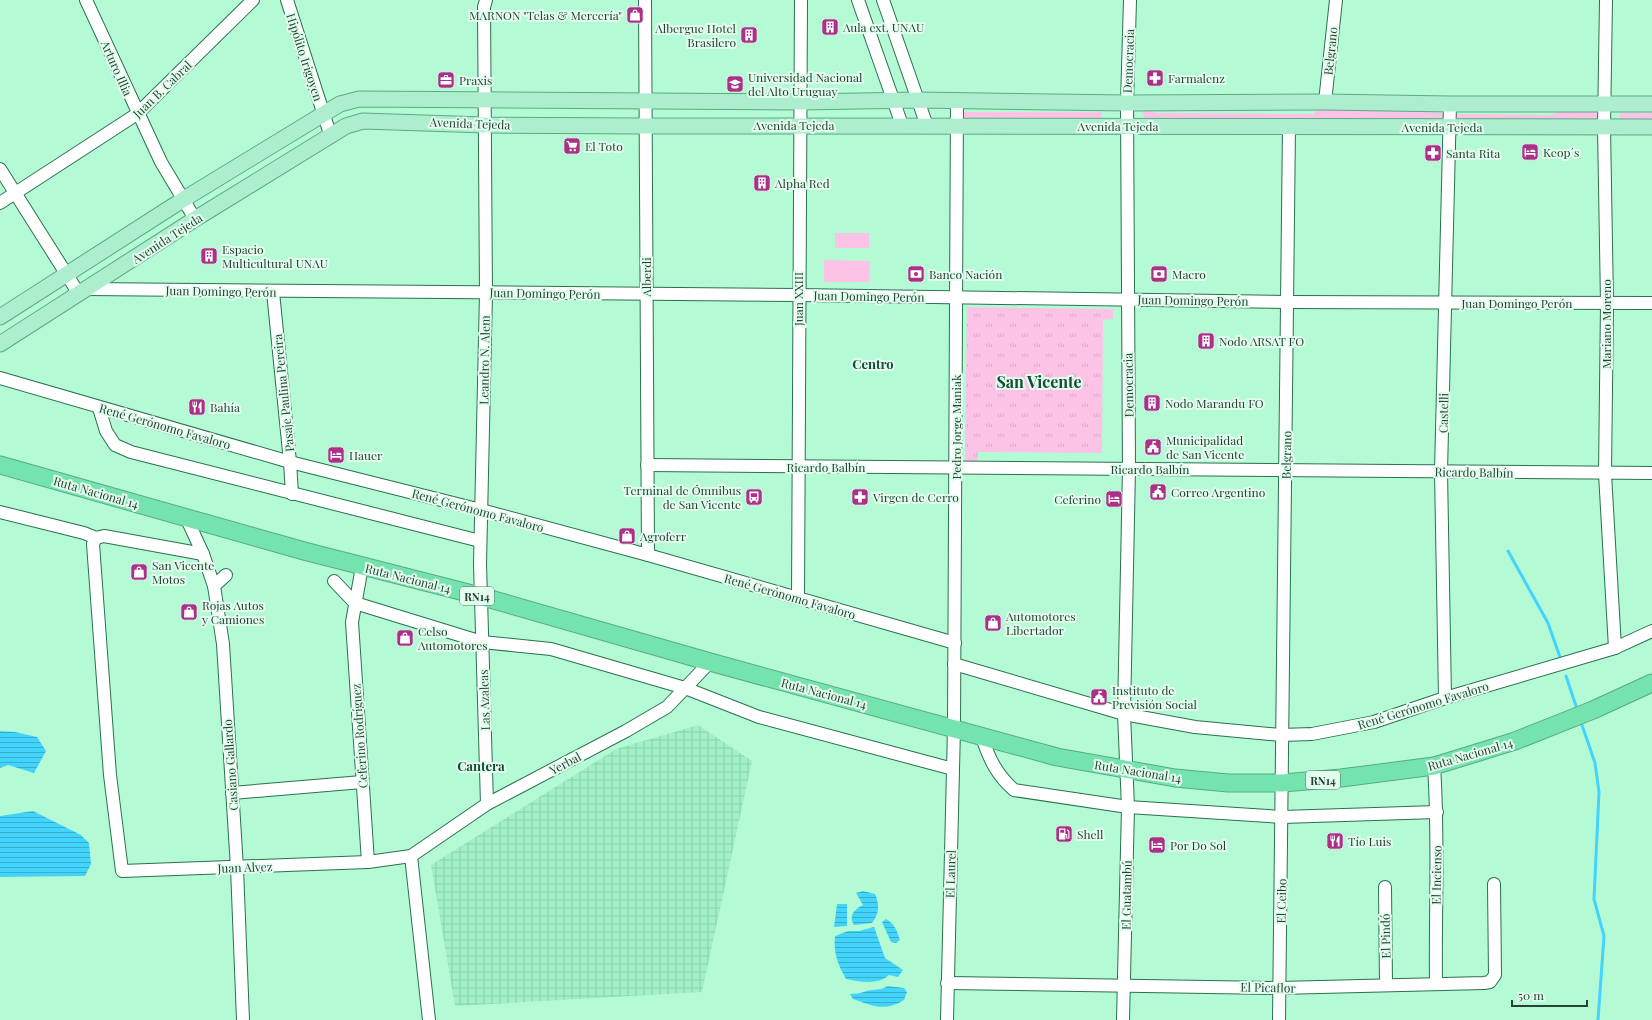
<svg xmlns="http://www.w3.org/2000/svg" width="1652" height="1020" font-family="'Playfair Display',serif">
  <defs>
    <pattern id="industrial-grid" width="8" height="8" patternUnits="userSpaceOnUse"><rect width="8" height="8" fill="#a1f0c7"/><path d="M0 4h8M4 0v8" fill="none" stroke="#8acfab"/></pattern>
    <pattern id="park-tufts" width="24" height="20" patternUnits="userSpaceOnUse"><rect width="24" height="20" fill="#fcc3e7"/><path d="M3 7l-1-3M5 7V3M7 7l1-3M15 17l-1-3M17 17v-4M19 17l1-3" fill="none" stroke="#d8a9c7"/></pattern>
    <pattern id="water-rules" width="6" height="5" patternUnits="userSpaceOnUse"><rect width="6" height="5" fill="#43d4fd"/><path d="M0 2.5h6" fill="none" stroke="#38aecd"/></pattern>
  </defs>
  <rect width="100%" height="100%" fill="#b4fbd5"/>
  <path fill="url(#industrial-grid)" d="M 698,725 L 752,761 L 702,992 L 455,1006 L 431,865 L 616,749 Z"/>
  <g fill="#fcc3e7">
    <path d="M 1319,108 L 1441,113 L 1444,115 L 1444,118 L 1440,122 L 1148,120 L 1144,117 L 1142,112 L 1147,109 L 1156,113 L 1313,114 Z"/>
    <path d="M 1581,111 L 1598,112 L 1599,117 L 1597,122 L 1456,123 L 1456,114 L 1551,115 L 1558,112 Z"/>
    <path d="M 962,112 L 1101,112 L 1102,116 L 1101,120 L 963,119 Z"/>
    <rect x="1620" y="113" width="32" height="9"/>
    <rect x="835" y="233" width="34" height="15"/>
    <path d="M 824,260 L 870,261 L 869,282 L 824,282 Z"/>
  </g>
  <path fill="url(#park-tufts)" d="M 967,307 L 1113,309 L 1113,319 L 1103,320 L 1102,453 L 978,452 L 977,463 L 965,463 Z"/>
  <g fill="url(#water-rules)">
    <path d="M 0,731 L 15,732 L 37,737 L 46,751 L 34,773 L 8,765 L 0,768 Z"/>
    <path d="M 33,811 L 81,835 L 89,843 L 91,864 L 85,876 L 0,877 L 0,816 Z"/>
    <path d="M 863,891 L 875,894 C 880,905 879,914 872,923 L 854,925 C 848,915 855,909 863,905 L 856,893 Z"/>
    <path d="M 837,904 L 847,904 L 847,926 L 834,927 Z"/>
    <path d="M 886,919 C 895,924 897,931 900,940 L 896,943 L 891,942 L 882,922 Z"/>
    <path d="M 874,927 L 885,958 L 903,970 L 898,977 L 889,975 C 879,985 859,982 846,979 C 838,965 833,952 835,936 L 848,931 L 859,931 Z"/>
    <path d="M 888,986 L 904,988 L 907,992 L 904,1000 C 885,1012 873,1006 853,999 L 850,994 C 862,994 863,991 872,990 C 880,989 880,990 888,986 Z"/>
  </g>
  <g fill="none" stroke-linecap="round" stroke-linejoin="round">
    <g stroke="#43d4fd" stroke-width="3">
      <path d="M 1508,551 L 1548,623 L 1561,660"/>
      <path d="M 1566,676 L 1576,706"/>
      <path d="M 1582,725 L 1595,763 L 1599,792 L 1594,899 L 1604,936 L 1598,1020"/>
    </g>
    <defs>
      <g id="minor">
        <path d="M 86,0 L 161,162 L 195,219"/>
        <path d="M 287,0 L 331,137"/>
        <path d="M 486,0 L 484,7 L 486,293 L 480,564 L 487,804"/>
        <path d="M 645,0 L 648,555"/>
        <path d="M 858,0 L 902,125"/>
        <path d="M 883,0 L 927,126"/>
        <path d="M 1606,0 L 1604,127 L 1607,303 L 1605,474 L 1615,648"/>
        <path d="M 1325,102 L 1336,0"/>
        <path d="M 0,169 L 79,294"/>
        <path d="M 0,203 L 137,114 L 253,0"/>
        <path d="M 86,289 L 798,295 L 1287,302 L 1652,303"/>
        <path d="M 273,292 L 290,462 L 292,494"/>
        <path d="M 0,378 L 290,462 L 481,510 L 648,555 L 955,643"/>
        <path d="M 99,408 L 106,431 L 115,445 L 131,452 L 480,541"/>
        <path d="M 647,465 L 1652,473"/>
        <path d="M 0,512 L 84,533 L 96,538 L 104,536 L 203,554"/>
        <path d="M 186,517 L 203,554 L 214,586 L 223,644 L 237,868 L 243,1020"/>
        <path d="M 96,538 L 93,544 L 110,775 L 122,871 L 368,862"/>
        <path d="M 362,567 L 352,622 L 368,862 L 411,856 L 487,804 L 626,731 L 667,707 L 710,662"/>
        <path d="M 334,581 L 355,603 L 482,642 L 551,649 L 685,688 L 759,717 L 953,769"/>
        <path d="M 214,586 L 226,575"/>
        <path d="M 798,598 L 801,0"/>
        <path d="M 954,664 L 1124,714 L 1195,727 L 1281,735 L 1312,734 L 1374,722 L 1445,698 L 1615,648 L 1652,631"/>
        <path d="M 1445,698 L 1441,471 L 1450,104"/>
        <path d="M 982,737 C 989,759 997,775 1014,790 L 1128,807 L 1282,817 L 1437,812"/>
        <path d="M 1434,766 C 1439,838 1435,911 1436,984"/>
        <path d="M 232,793 L 362,782"/>
        <path d="M 411,856 L 429,1020"/>
        <path d="M 1385,887 L 1386,985"/>
        <path d="M 947,983 L 1279,988 L 1484,983 L 1490,982 L 1495,975 L 1494,884"/>
        <path d="M 947,1020 L 954,728 L 957,100"/>
        <path d="M 1123,1020 L 1128,807 L 1124,714 L 1129,469 L 1127,103 L 1130,0"/>
        <path d="M 1279,1020 L 1289,126"/>
      </g>
      <g id="major">
        <path d="M 0,317 L 184,199 L 340,104 L 359,99 L 801,102 L 918,100 L 1127,103 L 1325,102 L 1450,104 L 1652,104"/>
        <path d="M 0,344 L 195,219 L 346,126 L 363,121 L 485,125 L 645,126 L 1652,127"/>
      </g>
      <path id="highway" d="M 0,465 L 304,551 L 480,596 L 710,662 L 1057,757 L 1175,778 L 1228,783 L 1283,783 L 1341,778 L 1434,766 L 1515,741 L 1593,710 L 1652,683"/>
    </defs>
    <use href="#minor" stroke="#2a7051" stroke-width="14"/>
    <use href="#major" stroke="#58ab83" stroke-width="17"/>
    <use href="#highway" stroke="#58ab83" stroke-width="19"/>
    <use href="#minor" stroke="#fff" stroke-width="12"/>
    <use href="#major" stroke="#aceece" stroke-width="15"/>
    <use href="#highway" stroke="#74e3ae" stroke-width="17"/>
  </g>
  <defs>
    <symbol id="shop-square" viewBox="-11 -11 22 22"><rect x="-9" y="-9" width="18" height="18" rx="4" fill="#a93288" stroke="#e2fdee"/><path d="M-5-2.5h2.3a2.7 3.5 0 0 1 5.4 0H5L5.5 6h-11ZM-1.5-2.5h3a1.5 2.3 0 0 0-3 0Z" fill="#fff"/></symbol>
    <symbol id="building-square" viewBox="-11 -11 22 22"><rect x="-9" y="-9" width="18" height="18" rx="4" fill="#a93288" stroke="#e2fdee"/><path d="M-4-6H4V6H1V3H-1V6H-4ZM-2.5-4.3h1.7v1.8h-1.7ZM.8-4.3h1.7v1.8H.8ZM-2.5-1h1.7V.8h-1.7ZM.8-1h1.7V.8H.8Z" fill="#fff"/></symbol>
    <symbol id="pharmacy-square" viewBox="-11 -11 22 22"><rect x="-9" y="-9" width="18" height="18" rx="4" fill="#a93288" stroke="#e2fdee"/><path d="M-2-6h4v4h4v4h-4v4h-4v-4h-4v-4h4Z" fill="#fff"/></symbol>
    <symbol id="office-square" viewBox="-11 -11 22 22"><rect x="-9" y="-9" width="18" height="18" rx="4" fill="#a93288" stroke="#e2fdee"/><path d="M-6-3h4V-5.5h4V-3h4V5H-6ZM-1-4.5V-3h2v-1.5ZM-6 0V1H6V0Z" fill="#fff"/></symbol>
    <symbol id="university-square" viewBox="-11 -11 22 22"><rect x="-9" y="-9" width="18" height="18" rx="4" fill="#a93288" stroke="#e2fdee"/><path d="M0-5L7-2L0 1L-7-2ZM-4 1L0 2.5L4 1V4Q0 6-4 4Z" fill="#fff"/></symbol>
    <symbol id="supermarket-square" viewBox="-11 -11 22 22"><rect x="-9" y="-9" width="18" height="18" rx="4" fill="#a93288" stroke="#e2fdee"/><path d="M-6-5.5h2.5l.6 2H6L4.5 2H-2.5L-4.4-4H-6ZM-1.5 3.2a1.3 1.3 0 1 0 .1 0ZM3 3.2a1.3 1.3 0 1 0 .1 0Z" fill="#fff"/></symbol>
    <symbol id="hotel-square" viewBox="-11 -11 22 22"><rect x="-9" y="-9" width="18" height="18" rx="4" fill="#a93288" stroke="#e2fdee"/><path d="M-6-4.5h1.5V1H6V5H4.5V3h-9V5H-6ZM-4 0a1.8 1.8 0 1 1 3.6 0ZM.5 0V-2.5h3Q6-2.5 6 0Z" fill="#fff"/></symbol>
    <symbol id="bank-square" viewBox="-11 -11 22 22"><rect x="-9" y="-9" width="18" height="18" rx="4" fill="#a93288" stroke="#e2fdee"/><path d="M-6-4H6V4H-6ZM0-2.3a2.3 2.3 0 1 0 0 4.6a2.3 2.3 0 1 0 0-4.6Z" fill="#fff"/></symbol>
    <symbol id="restaurant-square" viewBox="-11 -11 22 22"><rect x="-9" y="-9" width="18" height="18" rx="4" fill="#a93288" stroke="#e2fdee"/><path d="M-5-6h1v4h1v-4h1v4h1v-4h1v5L-1.5 .5V6h-2V.5L-5-1ZM5-6V6H3V1.5H1.5Q1.5-4 5-6Z" fill="#fff"/></symbol>
    <symbol id="civic-square" viewBox="-11 -11 22 22"><rect x="-9" y="-9" width="18" height="18" rx="4" fill="#a93288" stroke="#e2fdee"/><path d="M-.6-6.5H3V-4.5H.6V-3L4-1V1h2V6H-6V1h2V-1L-.6-3ZM-1.2 2.5V6h2.4V2.5Z" fill="#fff"/></symbol>
    <symbol id="bus-square" viewBox="-11 -11 22 22"><rect x="-9" y="-9" width="18" height="18" rx="4" fill="#a93288" stroke="#e2fdee"/><path d="M-5-6H5V4H4V6H2V4H-2V6H-4V4H-5ZM-3.5-4V0h7V-4ZM-3.5 1.2v1.5H-2V1.2ZM2 1.2v1.5H3.5V1.2Z" fill="#fff"/></symbol>
    <symbol id="fuel-square" viewBox="-11 -11 22 22"><rect x="-9" y="-9" width="18" height="18" rx="4" fill="#a93288" stroke="#e2fdee"/><path d="M-5.5-6h7V0h2V4h1.3V-2.5L3-4.5l.8-.8L6-3V5H2.5V1h-1V6h-7ZM-4.2-4.7v3.2H.2V-4.7Z" fill="#fff"/></symbol>
  </defs>
  <g fill-rule="evenodd">
    <use href="#shop-square" x="625" y="5" width="20" height="20"/>
    <use href="#building-square" x="820" y="17" width="20" height="20"/>
    <use href="#building-square" x="739" y="25" width="20" height="20"/>
    <use href="#pharmacy-square" x="1145" y="68" width="20" height="20"/>
    <use href="#office-square" x="436" y="70" width="20" height="20"/>
    <use href="#university-square" x="725" y="74" width="20" height="20"/>
    <use href="#supermarket-square" x="562" y="136" width="20" height="20"/>
    <use href="#hotel-square" x="1520" y="142" width="20" height="20"/>
    <use href="#pharmacy-square" x="1423" y="143" width="20" height="20"/>
    <use href="#building-square" x="752" y="173" width="20" height="20"/>
    <use href="#building-square" x="199" y="246" width="20" height="20"/>
    <use href="#bank-square" x="906" y="264" width="20" height="20"/>
    <use href="#bank-square" x="1149" y="264" width="20" height="20"/>
    <use href="#building-square" x="1196" y="331" width="20" height="20"/>
    <use href="#building-square" x="1142" y="393" width="20" height="20"/>
    <use href="#restaurant-square" x="187" y="397" width="20" height="20"/>
    <use href="#civic-square" x="1143" y="437" width="20" height="20"/>
    <use href="#hotel-square" x="326" y="445" width="20" height="20"/>
    <use href="#civic-square" x="1148" y="482" width="20" height="20"/>
    <use href="#bus-square" x="744" y="487" width="20" height="20"/>
    <use href="#pharmacy-square" x="850" y="487" width="20" height="20"/>
    <use href="#hotel-square" x="1104" y="489" width="20" height="20"/>
    <use href="#shop-square" x="617" y="526" width="20" height="20"/>
    <use href="#shop-square" x="129" y="562" width="20" height="20"/>
    <use href="#shop-square" x="179" y="602" width="20" height="20"/>
    <use href="#shop-square" x="983" y="613" width="20" height="20"/>
    <use href="#shop-square" x="395" y="628" width="20" height="20"/>
    <use href="#civic-square" x="1089" y="687" width="20" height="20"/>
    <use href="#fuel-square" x="1054" y="824" width="20" height="20"/>
    <use href="#restaurant-square" x="1325" y="831" width="20" height="20"/>
    <use href="#hotel-square" x="1147" y="835" width="20" height="20"/>
  </g>
  <g text-anchor="middle" dominant-baseline="central" stroke-width="4" stroke-linejoin="round" paint-order="stroke">
    <g fill="#e2fdee" stroke="#5e7a6b" stroke-width="1">
      <rect x="460" y="587" width="34" height="18" rx="3"/>
      <rect x="1306" y="771" width="34" height="18" rx="3"/>
    </g>
    <g font-size="11" font-weight="bold" fill="#254233">
      <text x="477" y="596">RN14</text>
      <text x="1323" y="780">RN14</text>
    </g>
    <g font-size="12" fill="#254233" stroke="#e2fdee" text-anchor="start">
      <text x="622" y="15" text-anchor="end">MARNON "Telas &amp; Mercería"</text>
      <text x="843" y="27">Aula ext. UNAU</text>
      <text x="736" y="28" text-anchor="end">Albergue Hotel<tspan x="736" dy="14">Brasilero</tspan></text>
      <text x="748" y="77">Universidad Nacional<tspan x="748" dy="14">del Alto Uruguay</tspan></text>
      <text x="1168" y="78">Farmalenz</text>
      <text x="459" y="80">Praxis</text>
      <text x="585" y="146">El Toto</text>
      <text x="1543" y="152">Keop´s</text>
      <text x="1446" y="153">Santa Rita</text>
      <text x="775" y="183">Alpha Red</text>
      <text x="222" y="249">Espacio<tspan x="222" dy="14">Multicultural UNAU</tspan></text>
      <text x="929" y="274">Banco Nación</text>
      <text x="1172" y="274">Macro</text>
      <text x="1219" y="341">Nodo ARSAT FO</text>
      <text x="1165" y="403">Nodo Marandu FO</text>
      <text x="210" y="407">Bahía</text>
      <text x="1166" y="440">Municipalidad<tspan x="1166" dy="14">de San Vicente</tspan></text>
      <text x="349" y="455">Hauer</text>
      <text x="741" y="490" text-anchor="end">Terminal de Ómnibus<tspan x="741" dy="14">de San Vicente</tspan></text>
      <text x="1171" y="492">Correo Argentino</text>
      <text x="873" y="497">Virgen de Cerro</text>
      <text x="1101" y="499" text-anchor="end">Ceferino</text>
      <text x="640" y="536">Agroferr</text>
      <text x="152" y="565">San Vicente<tspan x="152" dy="14">Motos</tspan></text>
      <text x="202" y="605">Rojas Autos<tspan x="202" dy="14">y Camiones</tspan></text>
      <text x="1006" y="616">Automotores<tspan x="1006" dy="14">Libertador</tspan></text>
      <text x="418" y="631">Celso<tspan x="418" dy="14">Automotores</tspan></text>
      <text x="1112" y="690">Instituto de<tspan x="1112" dy="14">Previsión Social</tspan></text>
      <text x="1077" y="834">Shell</text>
      <text x="1348" y="841">Tío Luis</text>
      <text x="1170" y="845">Por Do Sol</text>
    </g>
    <g font-size="12" fill="#254233" stroke="#e2fdee">
      <text transform="translate(1330 51) rotate(-84)">Belgrano</text>
      <text transform="translate(305 57) rotate(72)">Hipólito Irigoyen</text>
      <text transform="translate(1128 61) rotate(-88)">Democracia</text>
      <text transform="translate(117 68) rotate(66)">Arturo Illia</text>
      <text transform="translate(162 89) rotate(-44)">Juan B. Cabral</text>
      <text transform="translate(470 123) rotate(2)">Avenida Tejeda</text>
      <text x="794" y="125">Avenida Tejeda</text>
      <text x="1118" y="126">Avenida Tejeda</text>
      <text x="1442" y="127">Avenida Tejeda</text>
      <text transform="translate(167 238) rotate(-33)">Avenida Tejeda</text>
      <text transform="translate(646 277) rotate(-90)">Alberdi</text>
      <text transform="translate(221 291) rotate(1)">Juan Domingo Perón</text>
      <text transform="translate(545 293) rotate(1)">Juan Domingo Perón</text>
      <text transform="translate(869 296) rotate(1)">Juan Domingo Perón</text>
      <text transform="translate(798 299) rotate(-90)">Juan XXIII</text>
      <text transform="translate(1193 300) rotate(1)">Juan Domingo Perón</text>
      <text x="1517" y="303">Juan Domingo Perón</text>
      <text transform="translate(1606 324) rotate(-90)">Mariano Moreno</text>
      <text transform="translate(484 360) rotate(-89)">Leandro N. Alem</text>
      <text transform="translate(1128 385) rotate(-91)">Democracia</text>
      <text transform="translate(283 393) rotate(-96)">Pasaje Paulina Pereira</text>
      <text transform="translate(1443 413) rotate(-89)">Castelli</text>
      <text transform="translate(165 426) rotate(16)">René Gerónomo Favaloro</text>
      <text transform="translate(956 427) rotate(-90)">Pedro Jorge Maniak</text>
      <text transform="translate(1286 455) rotate(-89)">Belgrano</text>
      <text x="826" y="467">Ricardo Balbín</text>
      <text x="1150" y="469">Ricardo Balbín</text>
      <text transform="translate(1474 472) rotate(1)">Ricardo Balbín</text>
      <text transform="translate(96 492) rotate(16)">Ruta Nacional 14</text>
      <text transform="translate(478 510) rotate(15)">René Gerónomo Favaloro</text>
      <text transform="translate(408 578) rotate(14)">Ruta Nacional 14</text>
      <text transform="translate(790 596) rotate(16)">René Gerónomo Favaloro</text>
      <text transform="translate(824 693) rotate(15)">Ruta Nacional 14</text>
      <text transform="translate(484 700) rotate(-92)">Las Azaleas</text>
      <text transform="translate(1423 705) rotate(-17)">René Gerónomo Favaloro</text>
      <text transform="translate(359 736) rotate(-94)">Ceferino Rodríguez</text>
      <text transform="translate(1470 754) rotate(-16)">Ruta Nacional 14</text>
      <text transform="translate(565 763) rotate(-28)">Yerbal</text>
      <text transform="translate(230 765) rotate(-94)">Casiano Gallardo</text>
      <text transform="translate(1138 771) rotate(9)">Ruta Nacional 14</text>
      <text transform="translate(245 867) rotate(-2)">Juan Alvez</text>
      <text transform="translate(950 874) rotate(-88)">El Laurel</text>
      <text transform="translate(1436 875) rotate(-89)">El Incienso</text>
      <text transform="translate(1126 895) rotate(-89)">El Guatambú</text>
      <text transform="translate(1281 901) rotate(-89)">El Ceibo</text>
      <text transform="translate(1385 936) rotate(-91)">El Pindó</text>
      <text transform="translate(1268 987) rotate(1)">El Picaflor</text>
    </g>
    <g font-size="13" font-weight="bold" fill="#164c35" stroke="#e2fdee">
      <text x="873" y="363">Centro</text>
      <text x="481" y="765">Cantera</text>
    </g>
    <g font-size="16" font-weight="bold" fill="#164c35" stroke="#e2fdee">
      <text x="1039" y="381">San Vicente</text>
    </g>
  </g>
  <path d="M1512 1000v6h75v-6" fill="none" stroke="#254233" stroke-width="2"/>
  <text x="1518" y="1000" font-size="12" fill="#254233" stroke="#e2fdee" stroke-width="3" paint-order="stroke">50 m</text>
</svg>
